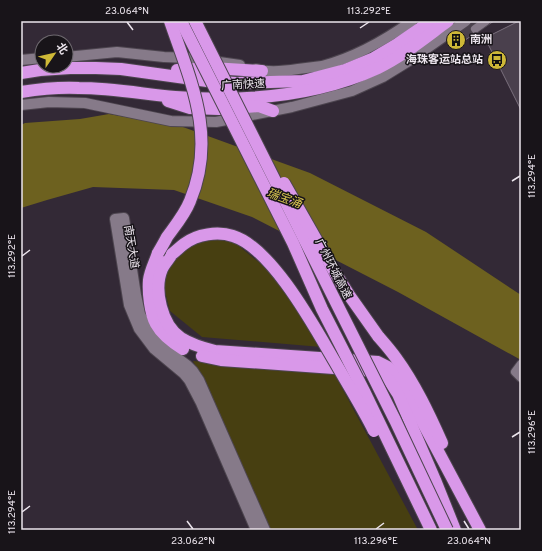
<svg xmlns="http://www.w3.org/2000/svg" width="542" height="551" font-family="Overpass,'Noto Sans SC',sans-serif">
  <rect width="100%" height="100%" fill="#332936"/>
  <g fill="#473f11">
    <path d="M 209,238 L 234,242 L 267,269 L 292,302 L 321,347 L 202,337 L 170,311 L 162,280 L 170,263 L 186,246 Z"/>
    <path d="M 193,361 L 334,373 L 418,530 L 270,530 Z"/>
  </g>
  <path fill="#6d611f" d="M 109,114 L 183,127 L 310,173 L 426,232 L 521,295 L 521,360 L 398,292 L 252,217 L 174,190 L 93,187 L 47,200 L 21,208 L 21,125 L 25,123 L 80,119 Z"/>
  <g fill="#4a404d" stroke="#7a6f7d">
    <path d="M 459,21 L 494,21 L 453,48 L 442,32 Z"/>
    <path d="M 519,21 L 521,21 L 521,110 L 485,38 Z"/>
  </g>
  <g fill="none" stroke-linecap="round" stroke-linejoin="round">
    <defs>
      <g id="minor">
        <path d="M 475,29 L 486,21"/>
        <path d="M 521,364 L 515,372 L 521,378"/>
      </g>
      <path id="tertiary" d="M 256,530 L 201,403 L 189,380 L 184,374 L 154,349 L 139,329 L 129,305 L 115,219 L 124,218 L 136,295 L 140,314 L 146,326 L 158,342 L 164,348 L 187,365 L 193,371 L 199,380 L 265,530"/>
      <g id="secondary">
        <path d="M 66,57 L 117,52 L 164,57 L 191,58 L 240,65"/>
        <path d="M 21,60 L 42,58"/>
        <path d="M 256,69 C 269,73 285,71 298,69 C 306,68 314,67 322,66 C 356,57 384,41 412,21"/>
        <path d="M 21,105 L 49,102 L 85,103 L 171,121 L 216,122 L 242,117 L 292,107 L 352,91 L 383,77 L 409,61 L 466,21"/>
      </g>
      <g id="motorway">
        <path d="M 177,70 L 212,68 L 262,71"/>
        <path d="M 21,73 L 40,70 L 70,68 L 96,68 L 121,69 L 207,81 L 236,83 L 303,81 L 345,70 L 374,58 L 396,45 L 431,21"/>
        <path d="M 21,92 C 40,89 59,87 79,88 C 111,88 143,94 175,97 C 243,102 315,97 378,68 C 403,56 426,37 448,21"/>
        <path d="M 168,101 L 190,108 L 219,109 L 259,106 L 273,111"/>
        <path d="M 158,253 C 155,262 150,271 149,280 C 148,292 150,313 156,324 C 162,335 173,343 183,349"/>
        <path d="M 172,254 C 169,259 164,264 162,269 C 153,290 162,326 181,338 C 192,345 203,348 215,351 L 378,362 L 388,367 L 399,378 L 480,530"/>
        <path d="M 378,336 C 385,344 391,351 396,358 C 415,384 429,414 442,443"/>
        <path d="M 202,356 L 221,360 L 375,371 L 382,374 L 389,380 L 398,394 L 435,480 L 455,530"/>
      </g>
    </defs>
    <use href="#minor" stroke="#4d454f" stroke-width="10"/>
    <use href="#tertiary" stroke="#4d454f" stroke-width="12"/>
    <use href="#secondary" stroke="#4d454f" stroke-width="12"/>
    <use href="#motorway" stroke="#4d454f" stroke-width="14"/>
    <use href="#minor" stroke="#867a89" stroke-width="8"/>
    <use href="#tertiary" stroke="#867a89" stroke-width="10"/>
    <use href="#secondary" stroke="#867a89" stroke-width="10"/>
    <use href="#motorway" stroke="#d998e9" stroke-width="12"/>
    <defs>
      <g id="motorway-bridge">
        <path d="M 181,21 L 293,243 L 322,309 L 365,393 L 431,530"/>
        <path d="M 195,21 L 395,420 L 447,530"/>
        <path d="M 284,183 L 334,271 L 349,295 L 378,336"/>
        <path d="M 158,253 C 161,248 164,243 167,237 C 175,226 185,214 190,201 C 217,137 191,82 170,21"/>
        <path d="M 172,254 C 176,251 180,247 184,244 C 197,234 218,231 233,236 C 272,248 315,328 335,362 C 348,385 362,407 374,431"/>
      </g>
    </defs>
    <use href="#motorway-bridge" stroke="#4d454f" stroke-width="14" stroke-linecap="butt"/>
    <use href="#motorway-bridge" stroke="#d998e9" stroke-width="12"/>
  </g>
  <path fill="none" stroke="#ece5ed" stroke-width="1.5" d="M 127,22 L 133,30M 360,28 L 369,22M 512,181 L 520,176M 22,256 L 30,250M 512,437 L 520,432M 22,512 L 30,506M 187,521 L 193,529M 464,521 L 469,529M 376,529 L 384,523"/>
  <defs>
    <symbol id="building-disc" viewBox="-11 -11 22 22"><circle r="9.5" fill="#ceb837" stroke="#181419"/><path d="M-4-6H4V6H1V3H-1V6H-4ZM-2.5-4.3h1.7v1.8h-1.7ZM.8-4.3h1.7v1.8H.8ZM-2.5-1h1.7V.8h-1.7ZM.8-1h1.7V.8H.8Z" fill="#111"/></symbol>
    <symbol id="bus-disc" viewBox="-11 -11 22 22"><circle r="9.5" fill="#ceb837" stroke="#181419"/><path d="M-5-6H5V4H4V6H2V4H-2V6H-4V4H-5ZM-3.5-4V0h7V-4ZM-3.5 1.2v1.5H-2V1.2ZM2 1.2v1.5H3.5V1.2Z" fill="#111"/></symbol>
  </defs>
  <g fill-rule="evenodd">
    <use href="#building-disc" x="445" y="29" width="22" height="22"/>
    <use href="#bus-disc" x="486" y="49" width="22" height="22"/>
  </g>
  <g text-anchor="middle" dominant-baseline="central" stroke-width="3" stroke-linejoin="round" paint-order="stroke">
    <g font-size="11" font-weight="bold" fill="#ece5ed" stroke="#181419" text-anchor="start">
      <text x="470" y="40">南洲</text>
      <text x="483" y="60" text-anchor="end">海珠客运站总站</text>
    </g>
    <g font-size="11" fill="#ece5ed" stroke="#181419">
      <text transform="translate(243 85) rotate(-3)">广南快速</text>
      <text transform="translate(131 247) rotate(81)">南天大道</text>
      <text transform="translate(333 269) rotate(63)">广州环城高速</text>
    </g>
    <g font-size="12" font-style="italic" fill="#dac651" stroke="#181419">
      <text transform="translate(284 199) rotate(20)">瑞宝涌</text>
    </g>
  </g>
  <rect width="542" height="551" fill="none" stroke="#181419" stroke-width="44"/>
  <g transform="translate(54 54) rotate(56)"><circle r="19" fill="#181419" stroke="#6d686e"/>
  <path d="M0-3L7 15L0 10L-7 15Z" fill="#ceb837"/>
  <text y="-6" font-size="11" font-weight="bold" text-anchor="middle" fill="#ece5ed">北</text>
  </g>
  <rect x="22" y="22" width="498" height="507" fill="none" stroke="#ece5ed" stroke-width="1.5"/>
  <g font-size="10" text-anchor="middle" fill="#ece5ed">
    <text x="127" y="14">23.064°N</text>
    <text x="369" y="14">113.292°E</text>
    <text transform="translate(531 176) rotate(-90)" y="4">113.294°E</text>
    <text transform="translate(11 256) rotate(-90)" y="4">113.292°E</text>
    <text transform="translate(531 432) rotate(-90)" y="4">113.296°E</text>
    <text transform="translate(11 512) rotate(-90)" y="4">113.294°E</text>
    <text x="193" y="544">23.062°N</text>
    <text x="376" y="544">113.296°E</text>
    <text x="469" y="544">23.064°N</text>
  </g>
</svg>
